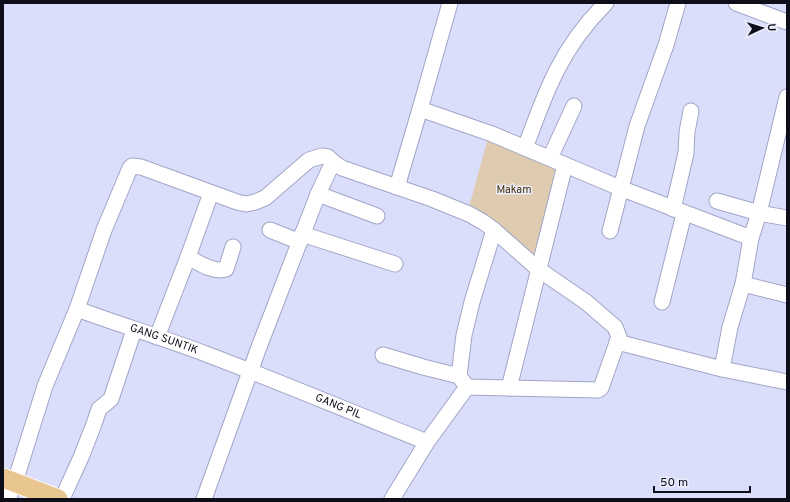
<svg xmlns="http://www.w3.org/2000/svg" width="790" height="502" font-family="Overpass,sans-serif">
  <rect width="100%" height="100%" fill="#dbdefb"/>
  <path fill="#dfcbb0" d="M 488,138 L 560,167 L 536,258 L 469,207 Z"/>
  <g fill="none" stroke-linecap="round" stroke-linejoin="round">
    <defs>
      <g id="minor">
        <path d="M 736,3 L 787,22"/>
        <path d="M 420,109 L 450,3"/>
        <path d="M 525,148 C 535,122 544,95 557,70 C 569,46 587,22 606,3"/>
        <path d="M 550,158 L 574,106"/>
        <path d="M 318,194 L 377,216"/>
        <path d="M 717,201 L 759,213 L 787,218"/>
        <path d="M 673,209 L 686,153 L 687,132 L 691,111"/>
        <path d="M 270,230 L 300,242"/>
        <path d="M 610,231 L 637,126 L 666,45 L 678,3"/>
        <path d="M 302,234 L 395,264"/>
        <path d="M 188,257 C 199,263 214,273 226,269 L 233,247"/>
        <path d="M 743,284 L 787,295"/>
        <path d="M 662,302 L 684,214"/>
        <path id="s1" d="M 77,309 C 120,325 164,338 206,354 C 280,382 353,413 427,442"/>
        <path d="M 157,337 L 188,257 L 211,193"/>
        <path d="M 617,342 L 722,369 L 787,382"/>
        <path d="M 383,355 L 423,367 L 459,376"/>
        <path d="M 722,369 L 730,327 L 743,284 L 751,238 L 759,213 L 787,97"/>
        <path d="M 467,387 L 459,376 L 464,335 L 472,302 L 494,230"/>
        <path d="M 509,388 L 565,165"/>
        <path d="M 8,499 L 15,482 L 45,386 L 77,309 L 104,230 L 130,168 L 132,166 L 141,167 L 237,202 L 246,204 L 255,202 L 265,198 L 309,160 L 322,156 L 328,157 L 333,162 L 342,168 L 397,187 L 420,109 L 492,134 L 620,188 L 751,238"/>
        <path d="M 62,499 L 82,455 L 94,424 L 99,409 L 111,399 L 134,330"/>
        <path d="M 204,499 L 259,347 L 318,194 L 333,162"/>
        <path d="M 392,499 L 427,442 L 467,387 L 598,390 L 601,388 L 619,337 L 615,327 L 586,302 L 538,269 L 494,230 L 483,222 L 469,214 L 432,199 L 397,187"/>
      </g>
      <path id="major" d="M 3,478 L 58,499"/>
    </defs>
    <use href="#minor" stroke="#a1a5c6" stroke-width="17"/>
    <use href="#major" stroke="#fff" stroke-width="21"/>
    <use href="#minor" stroke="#fff" stroke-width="15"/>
    <use href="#major" stroke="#e9c690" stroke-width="19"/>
  </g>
  <g text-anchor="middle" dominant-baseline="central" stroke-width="3" stroke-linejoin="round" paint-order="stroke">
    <g font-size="11" fill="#49310b" stroke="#ebedfb">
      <text x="514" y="190">Makam</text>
    </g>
    <g font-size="11" fill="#0d0e1a" stroke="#ebedfb">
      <text stroke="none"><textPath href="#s1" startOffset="92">GANG SUNTIK</textPath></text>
      <text stroke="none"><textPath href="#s1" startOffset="279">GANG PIL</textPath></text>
    </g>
  </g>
  <rect width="790" height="502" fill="none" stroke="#0d0e1a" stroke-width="8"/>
  <g transform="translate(762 28) rotate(86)" stroke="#ebedfb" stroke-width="3" paint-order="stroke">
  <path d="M0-3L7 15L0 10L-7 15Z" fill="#0d0e1a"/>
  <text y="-6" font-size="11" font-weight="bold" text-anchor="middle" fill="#0d0e1a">U</text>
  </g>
  <path d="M654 486v6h96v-6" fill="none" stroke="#0d0e1a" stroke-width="2"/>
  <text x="660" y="486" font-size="12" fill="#0d0e1a" stroke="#ebedfb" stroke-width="3" paint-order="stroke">50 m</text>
</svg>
